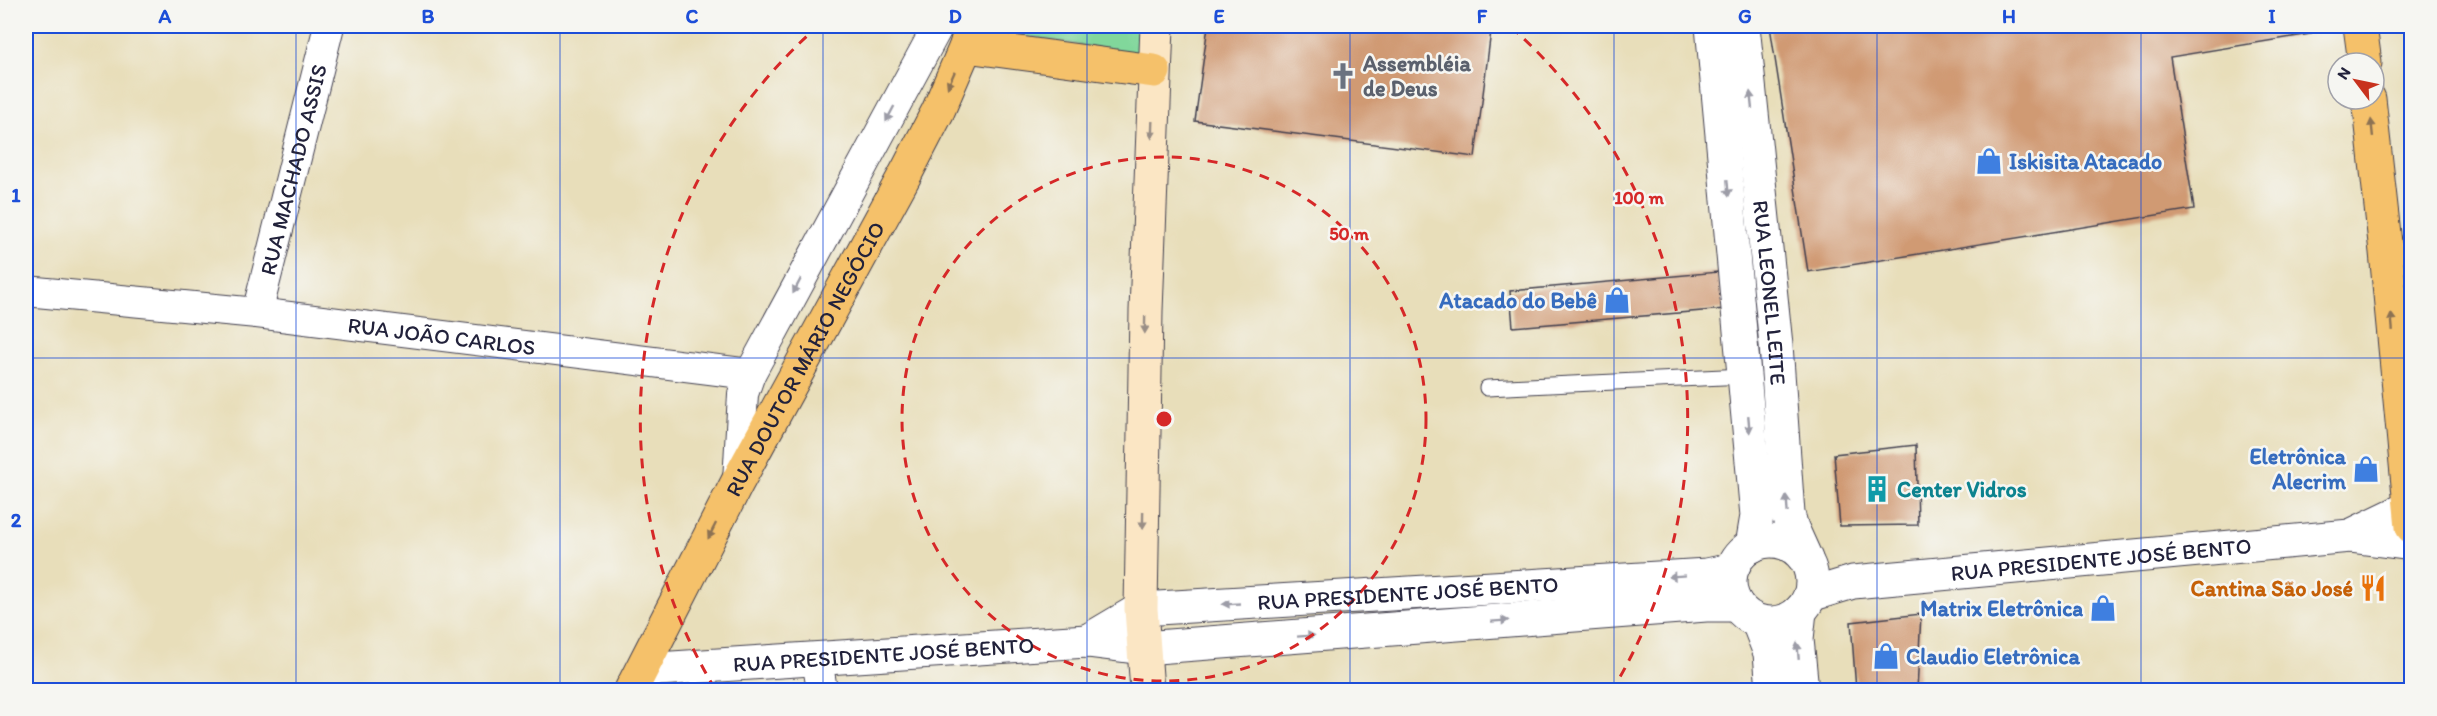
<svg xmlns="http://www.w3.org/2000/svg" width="2437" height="716" font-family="Itim,sans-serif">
  <rect width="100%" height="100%" fill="#f6f6f2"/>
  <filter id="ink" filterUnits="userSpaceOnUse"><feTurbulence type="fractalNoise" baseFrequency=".0167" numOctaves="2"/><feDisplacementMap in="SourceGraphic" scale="12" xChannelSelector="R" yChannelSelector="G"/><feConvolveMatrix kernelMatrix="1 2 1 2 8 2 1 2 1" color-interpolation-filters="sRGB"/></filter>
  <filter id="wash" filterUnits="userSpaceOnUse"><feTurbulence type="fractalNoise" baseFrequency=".008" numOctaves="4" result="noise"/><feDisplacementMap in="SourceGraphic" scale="24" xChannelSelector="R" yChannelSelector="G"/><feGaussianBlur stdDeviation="1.35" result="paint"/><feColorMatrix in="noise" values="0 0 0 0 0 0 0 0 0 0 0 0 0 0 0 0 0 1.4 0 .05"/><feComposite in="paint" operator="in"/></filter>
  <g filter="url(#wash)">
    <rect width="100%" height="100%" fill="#e8deba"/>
    <path fill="#81d79b" stroke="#527c6b" stroke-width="1.5" d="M 988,26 L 1143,26 L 1140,56 L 987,30 Z"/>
    <g id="blocks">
      <g fill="#d09a73">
        <path d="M 1208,26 L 1447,26 L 1491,31 L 1475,157 L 1195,121 Z"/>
        <path d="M 1770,26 L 2310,26 L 2311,34 L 2170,57 L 2194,209 L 1808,272 Z"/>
        <path d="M 1718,272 L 1725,309 L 1513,327 L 1510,291 Z"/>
        <path d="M 1916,445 L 1918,525 L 1840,526 L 1834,454 Z"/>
        <path d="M 1921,614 L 1917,690 L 1856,690 L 1851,622 Z"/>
      </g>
    </g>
  </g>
  <g filter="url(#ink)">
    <use href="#blocks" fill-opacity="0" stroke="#403e4e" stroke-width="1.5"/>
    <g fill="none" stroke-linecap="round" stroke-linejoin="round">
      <defs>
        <g id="service">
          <path d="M 2386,252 L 2412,250"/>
          <path d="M 1487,388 L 1745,376"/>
        </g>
        <g id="minor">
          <path id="s1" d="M 26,291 L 257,313 L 750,374"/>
          <path id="s2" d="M 257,313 L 329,26"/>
          <path d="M 738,481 L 743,394 L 750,374 L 938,26"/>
          <path d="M 817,659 L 822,690"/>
        </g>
        <g id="tertiary">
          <path d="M 1712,26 L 1757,516 L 1752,546"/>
          <path id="s3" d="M 1743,26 L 1776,345 L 1788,514 L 1792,528 L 1806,559"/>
          <path d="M 2350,536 L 2412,506"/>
          <circle cx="1771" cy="582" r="41"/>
          <path id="s4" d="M 1810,595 L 1853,582 L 2350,536 L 2412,544"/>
          <path d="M 1800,611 L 1797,639 L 1802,690"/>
          <path d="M 1758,622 L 1770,653 L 1773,690"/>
          <path id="s5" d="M 1087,641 L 1141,609 L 1707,575 L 1726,571 L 1734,565"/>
          <path id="s6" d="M 642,670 L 1087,641 L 1143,648 L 1706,605 L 1737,605"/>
        </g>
        <path id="secondary" d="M 1147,690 L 1141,609 L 1146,311 L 1157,26"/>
        <g id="primary">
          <path d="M 2360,26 L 2365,63"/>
          <path d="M 966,46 L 1154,71"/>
          <path d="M 2369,99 L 2386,252 L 2412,527"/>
          <path id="s7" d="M 631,690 L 738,481 L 907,171 L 938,111 L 966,46 L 971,26"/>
        </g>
      </defs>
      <use href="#service" stroke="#403e4e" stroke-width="17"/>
      <use href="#minor" stroke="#403e4e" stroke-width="32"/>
      <use href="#tertiary" stroke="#403e4e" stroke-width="35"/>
      <use href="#secondary" stroke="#403e4e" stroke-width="35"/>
      <use href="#primary" stroke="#403e4e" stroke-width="35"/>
      <use href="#service" stroke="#fff" stroke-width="15"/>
      <use href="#minor" stroke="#fff" stroke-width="30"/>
      <use href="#tertiary" stroke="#fff" stroke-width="33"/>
      <use href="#secondary" stroke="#fbe6c4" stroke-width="33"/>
      <use href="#primary" stroke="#f5c16b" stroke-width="33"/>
    </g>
    <defs><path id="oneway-solid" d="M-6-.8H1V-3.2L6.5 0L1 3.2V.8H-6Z" transform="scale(1.5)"/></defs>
    <g fill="#8c7253">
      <use href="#oneway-solid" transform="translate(951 80) rotate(114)"/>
      <use href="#oneway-solid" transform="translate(2372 128) rotate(-96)"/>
      <use href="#oneway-solid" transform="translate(2392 322) rotate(-95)"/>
      <use href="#oneway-solid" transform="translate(712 531) rotate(117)"/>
    </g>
    <g fill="#9c9ca7">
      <use href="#oneway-solid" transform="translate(1751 100) rotate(-96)"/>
      <use href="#oneway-solid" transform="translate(890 114) rotate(118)"/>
      <use href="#oneway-solid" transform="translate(1728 188) rotate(85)"/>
      <use href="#oneway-solid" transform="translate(797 286) rotate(118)"/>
      <use href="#oneway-solid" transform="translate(1749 424) rotate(85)"/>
      <use href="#oneway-solid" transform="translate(1787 504) rotate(-94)"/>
      <use href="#oneway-solid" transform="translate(1677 576) rotate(176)"/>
      <use href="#oneway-solid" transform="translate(1231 604) rotate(177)"/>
      <use href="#oneway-solid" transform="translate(1500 621) rotate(-4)"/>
      <use href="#oneway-solid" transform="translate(1306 636) rotate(-4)"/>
      <use href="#oneway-solid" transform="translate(1798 651) rotate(-95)"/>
    </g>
    <g fill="#998e86">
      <use href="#oneway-solid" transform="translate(1152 130) rotate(92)"/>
      <use href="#oneway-solid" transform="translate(1145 325) rotate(91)"/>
      <use href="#oneway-solid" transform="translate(1143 520) rotate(91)"/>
    </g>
  </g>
  <path fill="none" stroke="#1d4ed8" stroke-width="1.5" stroke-opacity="0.55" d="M 296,26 L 296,690M 560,26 L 560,690M 823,26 L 823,690M 1087,26 L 1087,690M 1350,26 L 1350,690M 1614,26 L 1614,690M 1877,26 L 1877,690M 2141,26 L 2141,690M 26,358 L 2412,358"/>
  <g fill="none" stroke="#d62828" stroke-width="3" stroke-dasharray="10 8">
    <circle cx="1164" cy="419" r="262"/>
    <path d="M715 689A524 524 0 0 1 817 27M1511 27A524 524 0 0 1 1613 689"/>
  </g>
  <defs>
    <symbol id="church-bare" viewBox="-9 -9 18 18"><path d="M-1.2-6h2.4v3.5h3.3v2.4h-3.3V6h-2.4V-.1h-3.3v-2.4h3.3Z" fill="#6b7280" stroke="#f6f6f2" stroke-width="2.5" paint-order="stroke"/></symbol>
    <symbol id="shop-bare" viewBox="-9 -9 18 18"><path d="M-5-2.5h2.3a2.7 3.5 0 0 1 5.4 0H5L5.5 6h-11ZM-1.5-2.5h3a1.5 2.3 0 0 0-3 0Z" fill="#3f7fe0" stroke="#f6f6f2" stroke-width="2.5" paint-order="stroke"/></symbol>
    <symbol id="building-bare" viewBox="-9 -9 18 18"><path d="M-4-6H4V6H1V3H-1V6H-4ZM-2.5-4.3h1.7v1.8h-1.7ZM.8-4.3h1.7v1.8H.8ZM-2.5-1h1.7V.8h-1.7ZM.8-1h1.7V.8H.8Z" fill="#0f9aa8" stroke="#f6f6f2" stroke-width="2.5" paint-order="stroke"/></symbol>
    <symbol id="restaurant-bare" viewBox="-9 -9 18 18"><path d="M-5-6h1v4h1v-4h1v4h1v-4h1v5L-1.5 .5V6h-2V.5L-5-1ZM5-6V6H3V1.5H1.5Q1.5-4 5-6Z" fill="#e8710a" stroke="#f6f6f2" stroke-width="2.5" paint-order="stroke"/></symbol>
  </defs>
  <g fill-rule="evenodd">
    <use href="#church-bare" x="1324" y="57" width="38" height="38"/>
    <use href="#shop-bare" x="1970" y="142" width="38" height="38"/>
    <use href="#shop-bare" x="1598" y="281" width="38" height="38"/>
    <use href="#shop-bare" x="2347" y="450" width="38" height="38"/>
    <use href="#building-bare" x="1858" y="470" width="38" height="38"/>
    <use href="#restaurant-bare" x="2354" y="569" width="38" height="38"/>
    <use href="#shop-bare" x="2084" y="589" width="38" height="38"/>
    <use href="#shop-bare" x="1867" y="637" width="38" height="38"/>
  </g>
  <g text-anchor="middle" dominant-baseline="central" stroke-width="5" stroke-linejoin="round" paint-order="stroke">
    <g font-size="22" font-weight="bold" fill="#5b616d" stroke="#f6f6f2" text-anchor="start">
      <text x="1363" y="63">Assembléia<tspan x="1363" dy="25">de Deus</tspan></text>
    </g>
    <g font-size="22" font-weight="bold" fill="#366cbe" stroke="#f6f6f2" text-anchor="end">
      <text x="2009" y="161" text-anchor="start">Iskisita Atacado</text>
      <text x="1597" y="300">Atacado do Bebê</text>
      <text x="2346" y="456">Eletrônica<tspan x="2346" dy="25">Alecrim</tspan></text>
      <text x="2083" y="608">Matrix Eletrônica</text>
      <text x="1906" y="656" text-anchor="start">Claudio Eletrônica</text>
    </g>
    <g font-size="22" fill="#22223b" stroke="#f6f6f2">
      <text stroke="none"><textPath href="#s2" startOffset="148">RUA MACHADO ASSIS</textPath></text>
      <text stroke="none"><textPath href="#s3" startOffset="268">RUA LEONEL LEITE</textPath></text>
      <text stroke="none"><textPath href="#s1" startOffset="418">RUA JOÃO CARLOS</textPath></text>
      <text stroke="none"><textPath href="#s7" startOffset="374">RUA DOUTOR MÁRIO NEGÓCIO</textPath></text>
      <text stroke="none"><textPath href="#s4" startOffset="294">RUA PRESIDENTE JOSÉ BENTO</textPath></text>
      <text stroke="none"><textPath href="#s5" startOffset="330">RUA PRESIDENTE JOSÉ BENTO</textPath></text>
      <text stroke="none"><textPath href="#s6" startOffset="242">RUA PRESIDENTE JOSÉ BENTO</textPath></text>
    </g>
    <g font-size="22" font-weight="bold" fill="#0d838f" stroke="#f6f6f2" text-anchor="start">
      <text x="1897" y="489">Center Vidros</text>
    </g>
    <g font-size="22" font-weight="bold" fill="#c56008" stroke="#f6f6f2" text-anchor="end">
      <text x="2353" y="588">Cantina São José</text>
    </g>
  </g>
  <circle cx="1164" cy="419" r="9" fill="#d62828" stroke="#f6f6f2" stroke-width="3"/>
  <g font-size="18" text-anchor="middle" font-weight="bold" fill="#d62828" stroke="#f6f6f2" stroke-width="5" stroke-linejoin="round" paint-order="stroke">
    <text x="1639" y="204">100 m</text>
    <text x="1349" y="240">50 m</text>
  </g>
  <rect width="2437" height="716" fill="none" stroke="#f6f6f2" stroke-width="66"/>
  <g transform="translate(2356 81) rotate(302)"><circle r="28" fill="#f6f6f2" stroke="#a1a1a9" stroke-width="1.5"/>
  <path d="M0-4.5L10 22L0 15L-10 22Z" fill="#c8321e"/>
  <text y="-9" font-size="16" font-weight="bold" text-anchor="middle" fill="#22223b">N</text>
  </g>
  <rect x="33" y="33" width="2371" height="650" fill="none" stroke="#1d4ed8" stroke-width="2"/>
  <g font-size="20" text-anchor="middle" font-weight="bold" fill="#1d4ed8">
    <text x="165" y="23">A</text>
    <text x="428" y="23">B</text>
    <text x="692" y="23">C</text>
    <text x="955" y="23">D</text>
    <text x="1219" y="23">E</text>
    <text x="1482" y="23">F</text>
    <text x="1745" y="23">G</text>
    <text x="2009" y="23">H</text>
    <text x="2272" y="23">I</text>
    <text x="16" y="202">1</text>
    <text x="16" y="527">2</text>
  </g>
</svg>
